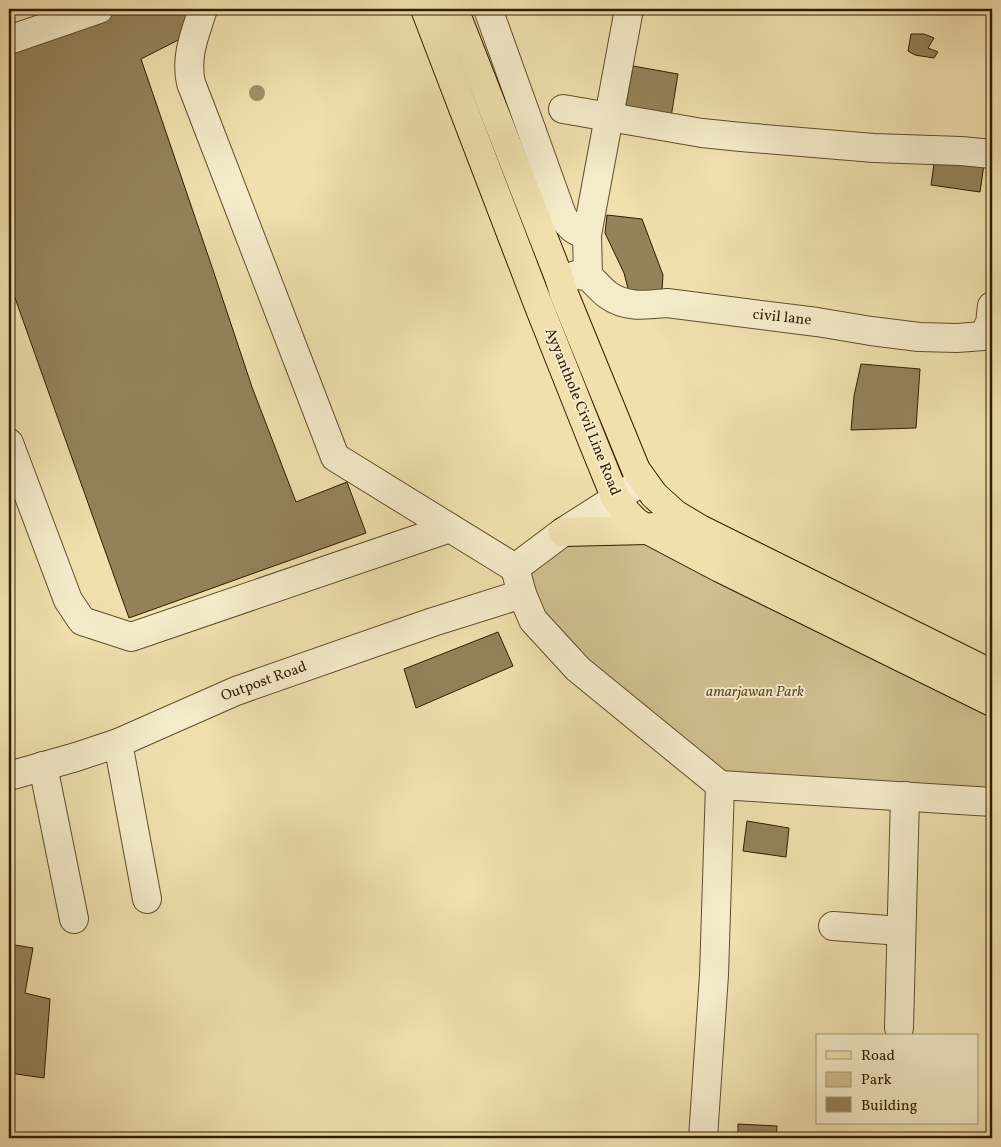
<svg xmlns="http://www.w3.org/2000/svg" width="1001" height="1147" font-family="Vollkorn,serif">
  <rect width="100%" height="100%" fill="#efe0ae"/>
  <filter id="stains"><feTurbulence type="fractalNoise" baseFrequency=".004" numOctaves="4"/><feColorMatrix values="0 0 0 0 .2 0 0 0 0 .09 0 0 0 0 .02 0 0 0 .5 -.17"/></filter>
  <radialGradient id="worn" r=".72"><stop offset=".6" stop-color="#630" stop-opacity="0"/><stop offset="1" stop-color="#630" stop-opacity=".3"/></radialGradient>
  <path fill="#cfbf90" stroke="#806e48" d="M 647,532 L 992,704 L 992,801 L 720,785 L 578,669 L 516,569 L 563,534 Z"/>
  <g fill="#94825a" stroke="#321c00">
    <path d="M 120,9 L 186,9 L 192,33 L 141,59 L 213,270 L 252,387 L 296,502 L 347,482 L 366,533 L 129,618 L 9,281 L 9,52 Z"/>
    <path d="M 911,34 L 924,34 L 934,38 L 928,48 L 938,52 L 934,58 L 915,55 L 908,51 Z"/>
    <path d="M 633,66 L 678,74 L 671,117 L 625,109 Z"/>
    <path d="M 935,157 L 984,164 L 980,192 L 931,185 Z"/>
    <path d="M 607,215 L 642,219 L 663,275 L 662,290 L 630,296 L 624,273 L 605,233 Z"/>
    <path d="M 861,364 L 920,369 L 916,428 L 851,430 L 854,396 Z"/>
    <path d="M 498,632 L 513,666 L 416,708 L 404,669 Z"/>
    <path d="M 747,821 L 789,828 L 786,857 L 743,851 Z"/>
    <path d="M 9,944 L 33,948 L 25,993 L 50,999 L 44,1078 L 9,1073 Z"/>
    <path d="M 738,1124 L 777,1126 L 776,1138 L 738,1138 Z"/>
  </g>
  <g fill="none" stroke-linecap="round" stroke-linejoin="round">
    <defs>
      <g id="minor">
        <path d="M 203,9 C 195,34 185,57 191,83 L 335,457 L 515,568"/>
        <path d="M 488,9 L 562,215 C 569,227 574,231 587,235"/>
        <path d="M 9,40 L 99,9"/>
        <path d="M 563,109 L 702,133 L 741,137 L 874,148 L 961,151 L 992,154"/>
        <path d="M 588,276 L 587,235 L 629,9"/>
        <path d="M 560,280 L 576,275 L 588,276 C 595,282 601,290 608,295 C 626,308 646,305 667,303 L 817,322 L 871,331 L 919,337 L 957,338 L 983,336 L 990,323 L 992,306"/>
        <path d="M 9,443 L 68,600 L 82,621 L 131,637 L 450,528"/>
        <path d="M 643,481 L 563,532 L 515,568 L 522,594 L 533,620 L 578,669 L 720,785 L 714,975 L 703,1138"/>
        <path d="M 118,743 L 147,899"/>
        <path d="M 43,766 L 74,919"/>
        <path d="M 9,776 L 76,757 L 118,743 L 236,691 L 433,622 L 522,594"/>
        <path d="M 720,785 L 992,802"/>
        <path d="M 833,926 L 901,931"/>
        <path d="M 899,1028 L 905,796"/>
      </g>
      <g id="major">
        <path d="M 425,9 L 538,304 L 592,440 L 616,499 L 627,513 L 636,522 L 648,530 L 720,568 L 992,702"/>
        <path d="M 454,9 L 560,280 L 564,294 L 636,470 L 654,495 L 675,514 L 700,529 L 992,674"/>
        <path d="M 563,532 L 648,530 L 652,527"/>
      </g>
    </defs>
    <use href="#minor" stroke="#614d2c" stroke-width="30"/>
    <use href="#major" stroke="#321c00" stroke-width="30"/>
    <use href="#minor" stroke="#f5ebca" stroke-width="28"/>
    <use href="#major" stroke="#efe0ae" stroke-width="28"/>
  </g>
  <circle fill="#a18f66" cx="257" cy="93" r="8"/>
  <g text-anchor="middle" dominant-baseline="central" stroke-width="4" stroke-linejoin="round" paint-order="stroke">
    <g font-size="15" fill="#321c00" stroke="#f5ebca">
      <text transform="translate(782 318) rotate(6)">civil lane</text>
      <text transform="translate(582 412) rotate(68)">Ayyanthole Civil Line Road</text>
      <text transform="translate(264 682) rotate(-20)">Outpost Road</text>
    </g>
    <g font-size="15" font-style="italic" fill="#614d2b" stroke="#f5ebca">
      <text x="755" y="692">amarjawan Park</text>
    </g>
  </g>
  <rect width="1001" height="1147" fill="none" stroke="#efe0ae" stroke-width="30"/>
  <rect x="10" y="10" width="981" height="1127" fill="none" stroke="#321c00" stroke-width="2.5"/>
  <rect x="15" y="15" width="971" height="1117" fill="none" stroke="#321c00"/>
  <rect x="816" y="1034" width="162" height="90" fill="#f5ebca" stroke="#a79879"/>
  <rect x="826" y="1051" width="25" height="8" fill="#efe0ae" stroke="#a79879"/>
  <text x="861" y="1060" font-size="15" fill="#321c00">Road</text>
  <rect x="826" y="1072" width="25" height="15" fill="#cfbf90" stroke="#a79879"/>
  <text x="861" y="1084" font-size="15" fill="#321c00">Park</text>
  <rect x="826" y="1097" width="25" height="15" fill="#94825a" stroke="#a79879"/>
  <text x="861" y="1110" font-size="15" fill="#321c00">Building</text>
  <rect width="100%" height="100%" filter="url(#stains)"/>
  <rect width="100%" height="100%" fill="url(#worn)"/>
</svg>
